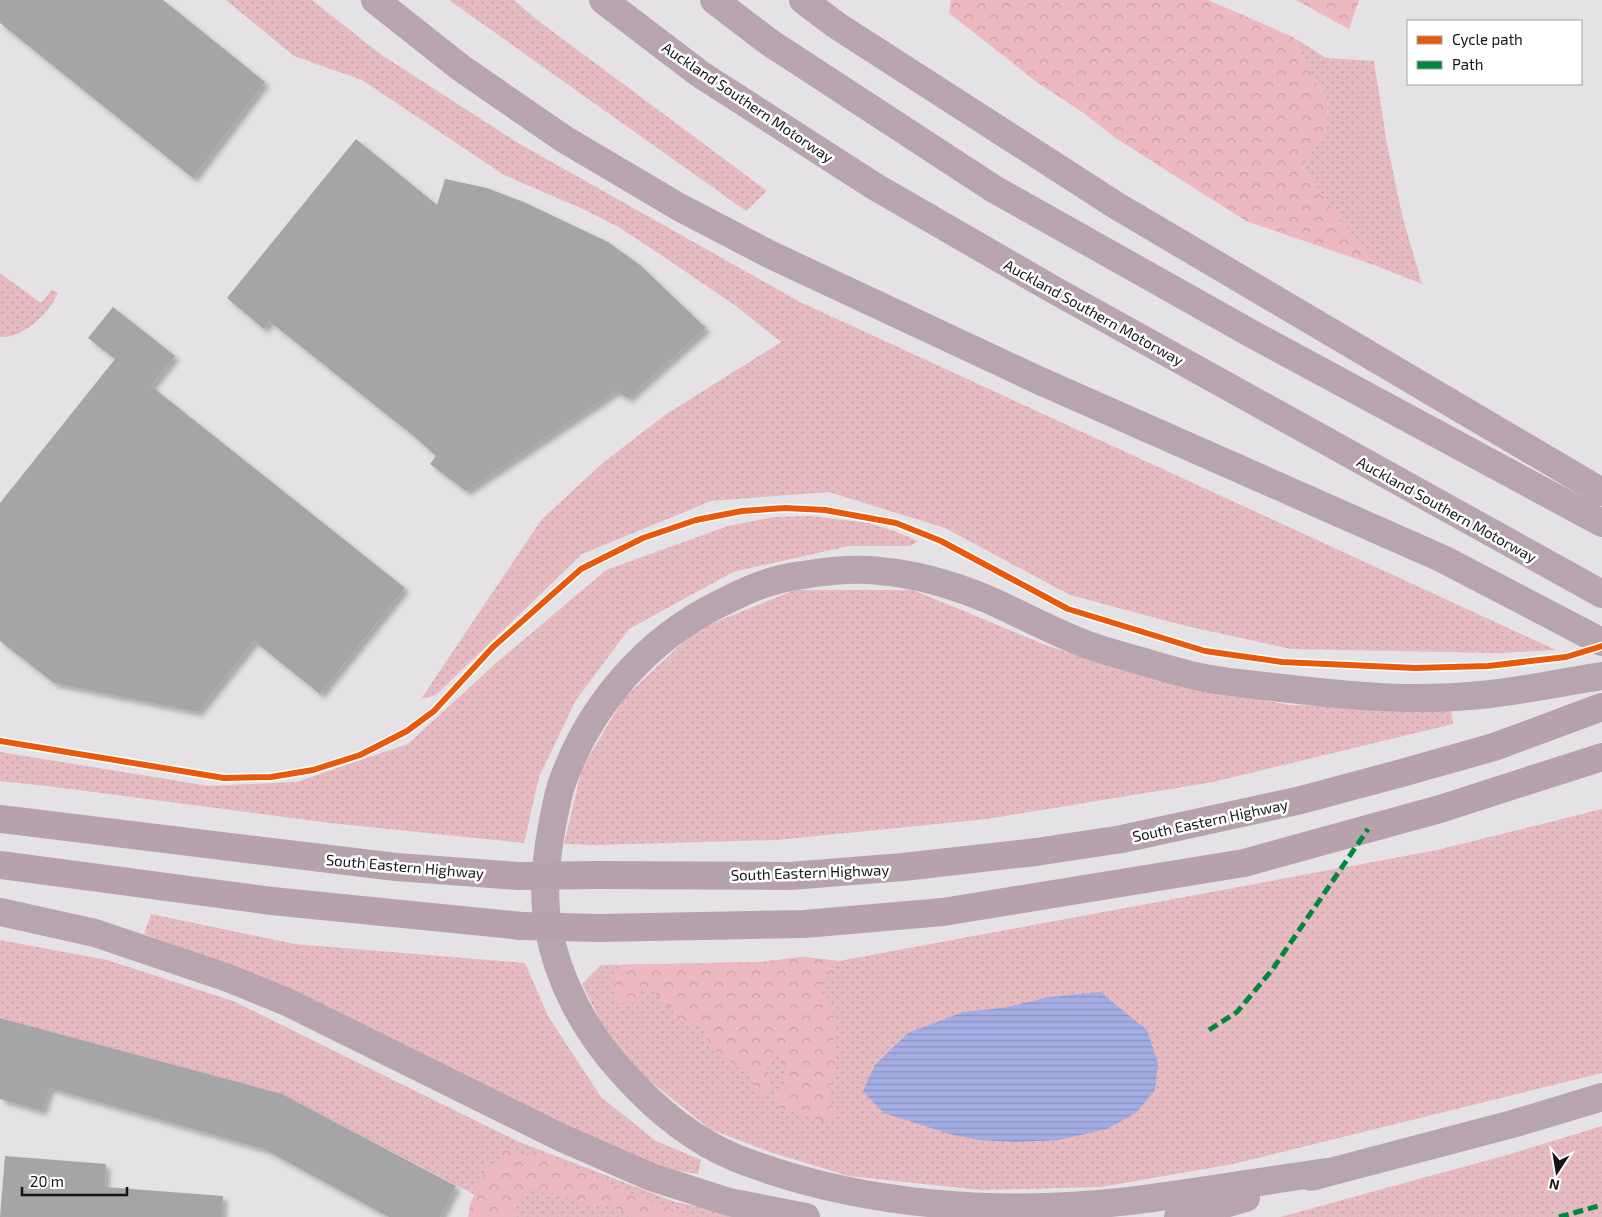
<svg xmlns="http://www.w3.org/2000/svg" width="1602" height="1217" font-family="'Exo 2',sans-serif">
  <defs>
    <pattern id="grass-dots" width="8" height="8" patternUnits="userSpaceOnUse" patternTransform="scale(1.25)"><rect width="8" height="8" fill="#e5bac0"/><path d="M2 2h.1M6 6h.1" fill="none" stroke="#c49fa4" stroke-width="1.8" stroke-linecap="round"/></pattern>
    <pattern id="forest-crowns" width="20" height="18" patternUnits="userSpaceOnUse" patternTransform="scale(1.25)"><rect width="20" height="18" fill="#edb8bf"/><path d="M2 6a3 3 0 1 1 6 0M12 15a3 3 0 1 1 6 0" fill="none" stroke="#ca9da3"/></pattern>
    <pattern id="water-rules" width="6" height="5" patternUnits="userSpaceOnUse" patternTransform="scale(1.25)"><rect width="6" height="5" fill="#a3ade3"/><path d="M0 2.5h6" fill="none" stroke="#8c94c2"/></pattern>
    <filter id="shadow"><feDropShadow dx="4.5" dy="4.5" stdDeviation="2.5" flood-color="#0004"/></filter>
  </defs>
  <rect width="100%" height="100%" fill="#e5e2e5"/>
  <g fill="url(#grass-dots)">
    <path d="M 226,0 L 312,0 L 380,54 L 518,143 L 800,302 L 1556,650 L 1499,653 L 1291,649 L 1186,626 L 1070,595 L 945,528 L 829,492 L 711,501 L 582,554 L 436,695 L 421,699 L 542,519 L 604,462 L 665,415 L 781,342 L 736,306 L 661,255 L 620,228 L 583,209 L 504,175 L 362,80 L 294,56 Z"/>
    <path d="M 449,0 L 514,0 L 536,19 L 767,191 L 746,211 Z"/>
    <path d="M 1293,37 L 1326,58 L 1374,61 L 1387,144 L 1403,219 L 1422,284 L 1374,265 L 1302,167 L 1327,128 L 1328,100 L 1313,78 Z"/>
    <path d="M 0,273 L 41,303 L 52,290 L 58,293 C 49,313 23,339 0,337 Z"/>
    <path d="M 810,516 L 869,523 L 894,531 L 918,541 L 910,546 L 849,546 L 733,572 L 629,629 L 576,700 L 539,777 L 524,843 L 330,823 L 55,787 L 0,781 L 0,752 L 209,786 L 296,782 L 408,744 L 495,664 L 606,570 L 728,526 L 775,517 Z"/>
    <path d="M 795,590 L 913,590 L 1048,646 L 1169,683 L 1290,705 L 1451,709 L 1453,724 L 1213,782 L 987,819 L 777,840 L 595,845 L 564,844 L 582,768 L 624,698 L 696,630 Z"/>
    <path d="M 1602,809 L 1602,1073 L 1233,1164 L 1101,1187 L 981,1190 L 848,1176 L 767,1151 L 710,1129 L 636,1070 L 602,1024 L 582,984 L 601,965 L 759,962 L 803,957 L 839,961 L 1437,850 Z"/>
    <path d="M 151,914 L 295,944 L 525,963 L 548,1016 L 601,1097 L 656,1141 L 701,1160 L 698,1174 L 667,1169 L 592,1139 L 285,988 L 144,934 Z"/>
    <path d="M 0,940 L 107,960 L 233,1001 L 517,1141 L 675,1202 L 751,1217 L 472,1217 L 483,1199 L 282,1094 L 0,1018 Z"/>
    <path d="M 1602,1126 L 1602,1217 L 1280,1217 L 1507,1155 Z"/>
  </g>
  <g fill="url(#forest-crowns)">
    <path d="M 951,0 L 1208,0 L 1293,37 L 1313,78 L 1328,100 L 1327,128 L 1302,167 L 1374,265 L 1246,221 L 1114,137 L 1085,114 L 1038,83 L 949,13 Z"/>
    <path d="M 1296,0 L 1359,0 L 1349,29 Z"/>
    <path d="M 803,957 L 839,961 L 831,974 L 817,989 L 827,996 L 834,1015 L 834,1045 L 836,1070 L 831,1086 L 829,1100 L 838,1116 L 830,1123 L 813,1119 L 800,1113 L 786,1111 L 775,1103 L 774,1094 L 790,1086 L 784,1082 L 788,1071 L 778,1056 L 767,1067 L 771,1084 L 766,1093 L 761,1093 L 754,1086 L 750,1076 L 744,1070 L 735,1066 L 725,1056 L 715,1051 L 704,1035 L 703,1024 L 692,1026 L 673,1019 L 673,1007 L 665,1006 L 652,989 L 641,989 L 639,997 L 635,1003 L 620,1003 C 608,985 611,984 620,965 L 759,962 Z"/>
    <path d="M 502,1147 L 513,1150 L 522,1157 L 532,1151 L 563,1162 L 637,1197 L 695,1217 L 636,1217 L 630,1213 L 603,1204 L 591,1206 L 554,1193 L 544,1193 L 530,1187 L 520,1197 L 512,1217 L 468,1217 L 470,1205 L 476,1190 L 486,1170 L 487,1165 L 500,1167 L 499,1154 Z"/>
  </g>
  <path fill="url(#water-rules)" d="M 1100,992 L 1147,1030 L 1158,1063 L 1155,1090 L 1137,1112 L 1107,1129 L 1059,1140 L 1015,1142 L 980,1140 L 953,1135 L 884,1113 L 863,1091 L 875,1065 L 908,1033 L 963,1012 L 1002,1008 L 1050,997 Z"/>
  <g fill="#a5a4a6" filter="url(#shadow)">
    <path d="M 0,0 L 163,0 L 265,82 L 193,178 L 0,23 Z"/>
    <path d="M 356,139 L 437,205 L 445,179 L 487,188 L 526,203 L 608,242 L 640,265 L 706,328 L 628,398 L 616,391 L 466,491 L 430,464 L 436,456 L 415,437 L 269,321 L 264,329 L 227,298 Z"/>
    <path d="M 113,307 L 175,356 L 151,386 L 405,588 L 320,694 L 254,641 L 198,712 L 54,683 L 0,641 L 0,503 L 115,359 L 88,338 Z"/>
    <path d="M 0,1018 L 282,1094 L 456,1186 L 440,1217 L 389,1217 L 264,1149 L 50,1088 L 42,1111 L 0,1099 Z"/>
    <path d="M 5,1156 L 106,1164 L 105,1187 L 223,1196 L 222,1217 L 0,1217 Z"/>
  </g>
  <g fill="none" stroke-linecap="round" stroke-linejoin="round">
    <g stroke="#b6a1ad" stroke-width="28">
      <path d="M 0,819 L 396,867 L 519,876"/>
      <path d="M 0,865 L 272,901 L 522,926"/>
      <path d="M 597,875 L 790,876 L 903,867 L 1036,852 L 1122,839 L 1301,800 L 1398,774 L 1494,747 L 1602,707"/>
      <path d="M 599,928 L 804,924 L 943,912 L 1244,863 L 1440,809 L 1602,757"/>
    </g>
    <g stroke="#b7a4af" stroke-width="28">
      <path d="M 375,0 L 461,68 L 564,139 L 679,207 L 769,254 L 1038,380 L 1443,559 L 1602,642"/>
      <path d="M 603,0 L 700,74 L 874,186 L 1054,290 L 1602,594"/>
      <path d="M 714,0 L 769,42 L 994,189 L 1252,334 L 1602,523"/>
      <path d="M 803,0 L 836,25 L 1117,206 L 1602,492"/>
      <path d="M 0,912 L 95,933 L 228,978 L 287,1002 L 562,1138 L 651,1177 L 729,1202 L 806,1217"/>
      <path d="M 1327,1172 C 1261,1181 1195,1193 1129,1201 C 1001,1216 857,1206 736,1158 C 690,1139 654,1108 622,1072 C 585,1031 557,980 548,925 C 542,892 546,858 552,826 C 555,812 557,797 562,783 C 589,706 646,640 719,604 C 739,594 759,584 781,579 C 788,577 795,576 803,575 C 827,571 855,568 880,571 C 916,574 953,585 987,599 C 1021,614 1053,632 1088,645 C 1105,651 1123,656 1141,661 C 1162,667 1184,674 1205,678 C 1231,683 1257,685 1282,688 C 1351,696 1413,702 1481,695 C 1522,691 1562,682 1602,676"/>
      <path d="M 1311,1177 L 1516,1123 L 1602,1097"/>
      <path d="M 1178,1217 L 1246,1198"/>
    </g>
    <g stroke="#b6a1ad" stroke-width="28">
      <path d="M 519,876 L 597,875"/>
      <path d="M 522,926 L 599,928"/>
    </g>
    <g stroke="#00873e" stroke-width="5" stroke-dasharray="10 5" stroke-linecap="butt">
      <path d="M 1209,1030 L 1237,1012 L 1272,970 L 1368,829"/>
      <path d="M 1559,1217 L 1602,1205"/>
    </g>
    <defs>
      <path id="cycleway" d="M 0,741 L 224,778 L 271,777 L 313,770 L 360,755 L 407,731 L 434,711 L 493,647 L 581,569 L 643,538 L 696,520 L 742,511 L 785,508 L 825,510 L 896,523 L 941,541 L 1068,609 L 1205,651 L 1282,662 L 1415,668 L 1488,666 L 1566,657 L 1602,646"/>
    </defs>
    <use href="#cycleway" stroke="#fff" stroke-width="9"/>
    <use href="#cycleway" stroke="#e8590c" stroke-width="6"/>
  </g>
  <g text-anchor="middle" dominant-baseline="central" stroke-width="5" stroke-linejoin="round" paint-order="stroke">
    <g font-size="15" fill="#161517" stroke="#fff">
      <text transform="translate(748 102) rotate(34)">Auckland Southern Motorway</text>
      <text transform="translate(1094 312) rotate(29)">Auckland Southern Motorway</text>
      <text transform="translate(1447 509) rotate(29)">Auckland Southern Motorway</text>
      <text transform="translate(1210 820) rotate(-12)">South Eastern Highway</text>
      <text transform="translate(405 866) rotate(5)">South Eastern Highway</text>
      <text transform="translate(810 872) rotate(-2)">South Eastern Highway</text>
    </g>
  </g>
  <rect x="1407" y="20" width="175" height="65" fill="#ffffff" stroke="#a2a1a2"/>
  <rect x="1417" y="36" width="25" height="8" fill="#e8590c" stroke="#a2a1a2"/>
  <text x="1452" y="45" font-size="15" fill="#161517">Cycle path</text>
  <rect x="1417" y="61" width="25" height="8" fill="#00873e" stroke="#a2a1a2"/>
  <text x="1452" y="70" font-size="15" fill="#161517">Path</text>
  <g transform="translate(1557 1172) rotate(192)" stroke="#ffffff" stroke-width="4" paint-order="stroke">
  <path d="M0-4L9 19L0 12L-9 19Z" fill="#161517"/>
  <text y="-8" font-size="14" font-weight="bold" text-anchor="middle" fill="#161517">N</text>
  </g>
  <path d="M22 1187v8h105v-8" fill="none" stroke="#161517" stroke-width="2.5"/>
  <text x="30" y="1187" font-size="15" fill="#161517" stroke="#ffffff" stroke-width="4" paint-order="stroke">20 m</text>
</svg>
